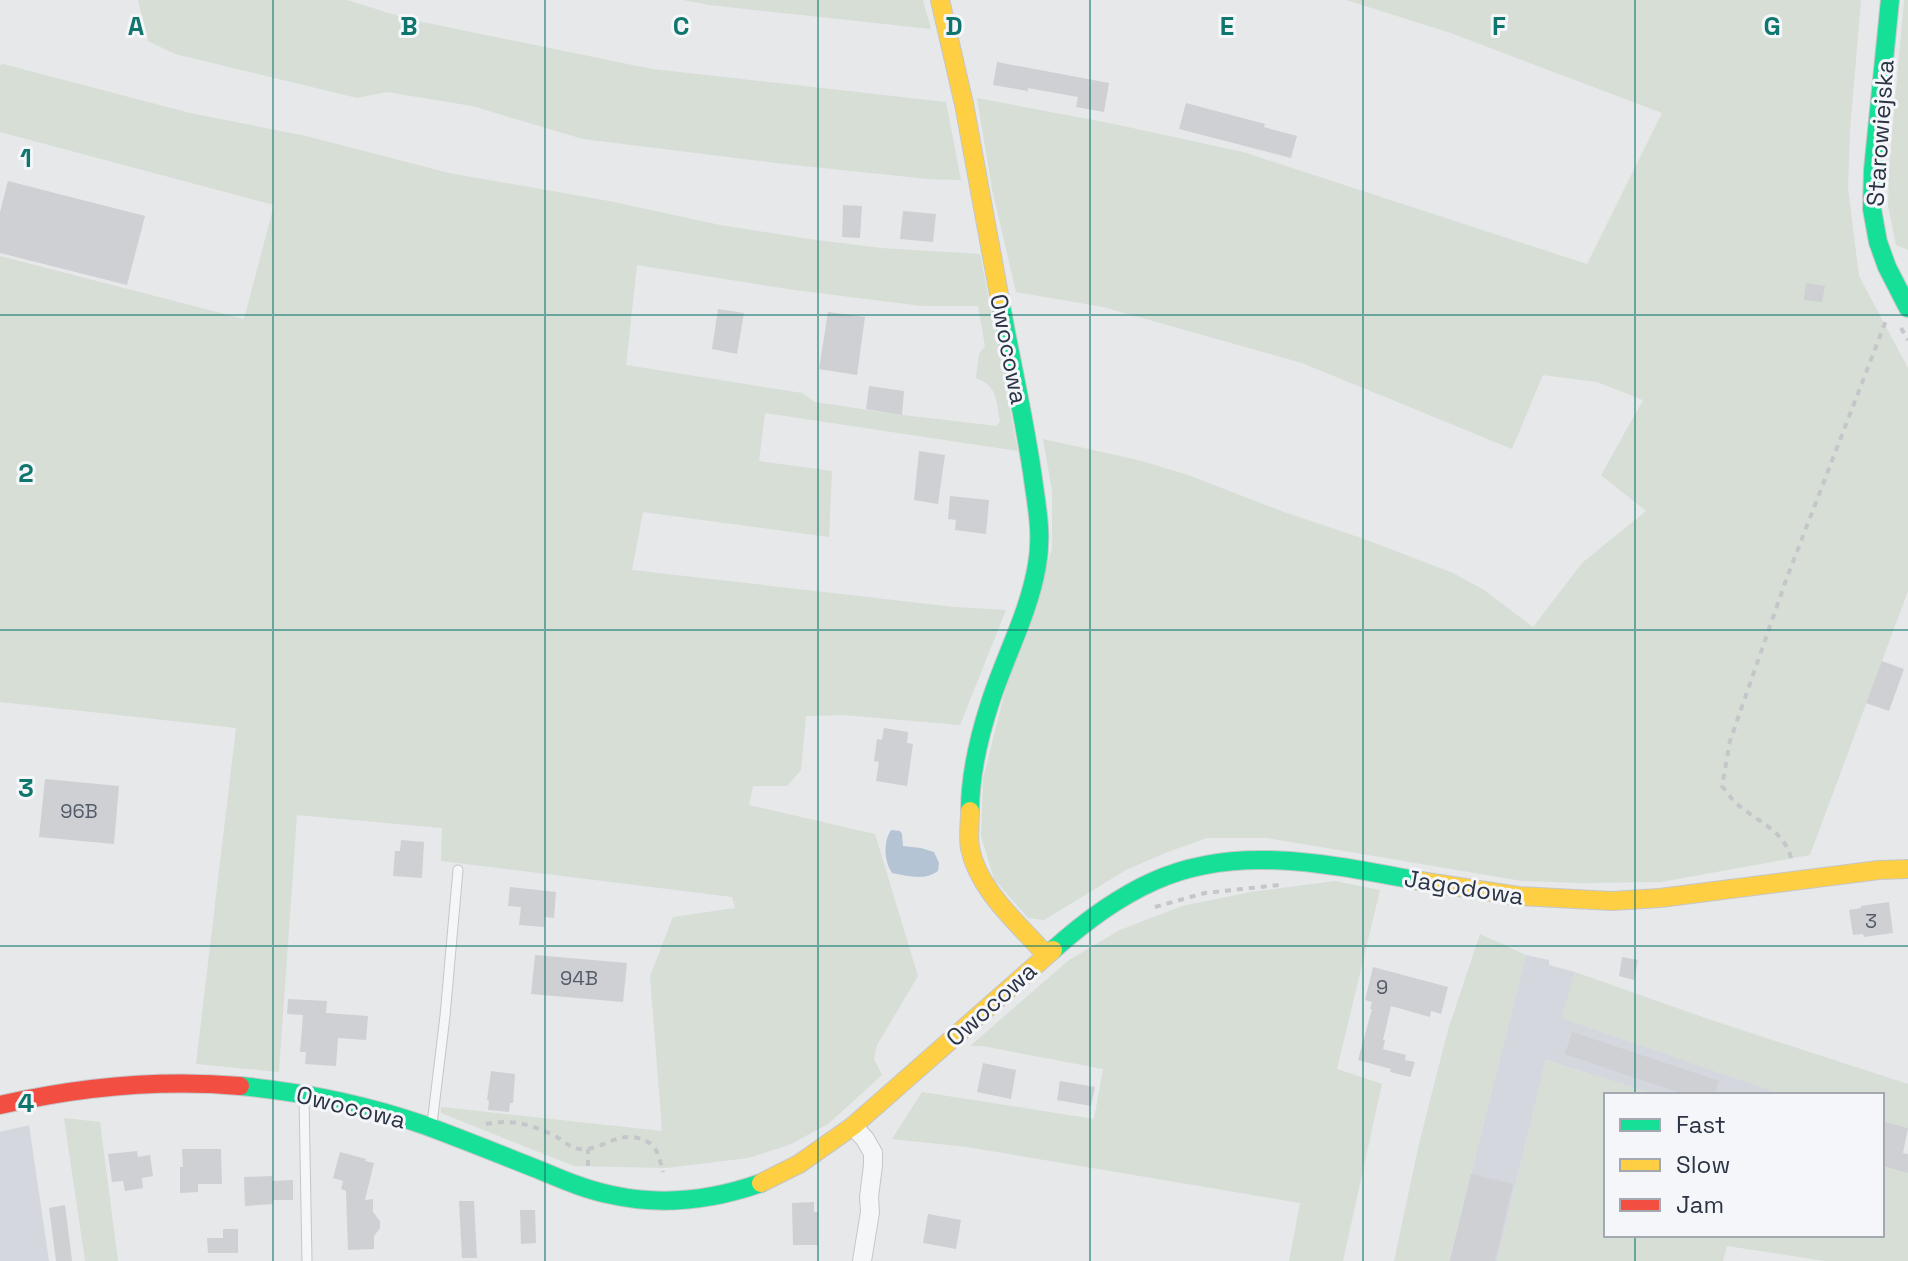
<svg xmlns="http://www.w3.org/2000/svg" width="1908" height="1261" font-family="'Space Grotesk',sans-serif">
  <rect width="100%" height="100%" fill="#e6e8ea"/>
  <g fill="#d4d7dd">
    <path d="M 1526,955 L 1549,960 L 1549,965 L 1575,972 L 1562,1018 L 1785,1095 L 1656,1095 L 1546,1060 L 1497,1261 L 1449,1261 Z"/>
    <path d="M 29,1125 L 49,1261 L 0,1261 L 0,1132 Z"/>
  </g>
  <g fill="#d6ded6" fill-rule="evenodd">
    <path d="M 138,0 L 347,0 L 408,19 L 652,69 L 946,102 L 961,180 L 928,179 L 785,164 L 583,139 L 472,106 L 387,92 L 357,98 L 175,54 L 148,41 Z"/>
    <path d="M 683,0 L 923,0 L 931,29 L 709,5 Z"/>
    <path d="M 1346,0 L 1861,0 L 1850,130 L 1848,188 L 1859,276 L 1908,368 L 1908,591 L 1810,855 L 1661,882 L 1581,883 L 1522,881 L 1267,838 L 1207,838 L 1165,853 L 1126,870 L 1044,920 L 1028,918 L 994,879 L 981,836 L 983,779 L 1005,691 L 1052,549 L 1052,491 L 1043,439 L 1138,460 L 1188,475 L 1284,512 L 1364,539 L 1453,573 L 1484,590 L 1533,627 L 1582,563 L 1646,511 L 1601,475 L 1643,400 L 1597,382 L 1543,375 L 1512,449 L 1302,363 L 1103,307 L 1016,292 L 992,189 L 977,98 L 1109,123 L 1243,152 L 1587,264 L 1662,113 L 1448,32 Z"/>
    <path d="M 1904,0 L 1908,0 L 1908,250 L 1896,245 L 1888,206 L 1889,169 Z"/>
    <path d="M 3,64 L 190,113 L 306,136 L 449,173 L 609,201 L 720,225 L 809,239 L 881,248 L 980,254 L 1018,451 L 765,413 L 759,461 L 832,471 L 829,537 L 643,512 L 632,570 L 955,607 L 1006,610 L 960,725 L 843,715 L 806,716 L 801,770 L 787,786 L 753,786 L 749,805 L 875,834 L 918,976 L 877,1045 L 874,1059 L 882,1075 L 828,1124 L 789,1145 L 748,1158 L 666,1168 L 574,1166 L 441,1113 L 441,1107 L 662,1131 L 650,976 L 673,917 L 735,908 L 732,897 L 441,861 L 442,828 L 297,815 L 279,1072 L 196,1064 L 236,728 L 0,702 L 0,256 L 244,319 L 274,205 L 0,132 L 0,65 ZM 637,265 L 794,290 L 922,306 L 978,306 L 985,346 L 979,354 L 976,378 C 998,386 996,401 1000,421 L 997,426 L 902,415 L 815,402 L 802,393 L 626,365 Z"/>
    <path d="M 1335,881 L 1380,890 L 1337,1069 L 1382,1084 L 1343,1261 L 1289,1261 L 1300,1203 L 967,1147 L 892,1139 L 922,1092 L 1094,1119 L 1103,1069 L 982,1046 L 970,1046 L 1069,960 L 1120,930 L 1182,906 L 1251,892 Z"/>
    <path d="M 1480,934 L 1526,955 L 1449,1261 L 1394,1261 L 1419,1144 L 1448,1030 Z"/>
    <path d="M 1575,972 L 1708,1019 L 1908,1084 L 1908,1128 L 1882,1121 L 1882,1095 L 1785,1095 L 1561,1018 Z"/>
    <path d="M 1546,1060 L 1656,1095 L 1606,1095 L 1606,1235 L 1882,1235 L 1882,1166 L 1908,1173 L 1908,1261 L 1825,1261 L 1727,1246 L 1723,1261 L 1497,1261 Z"/>
    <path d="M 64,1118 L 100,1122 L 118,1261 L 85,1261 Z"/>
  </g>
  <path fill="#b4c4d5" d="M 891,830 L 900,831 L 902,834 L 903,846 L 921,848 L 934,852 L 939,863 L 938,871 C 925,881 907,876 892,873 C 884,861 883,842 891,830 Z"/>
  <g fill="#ced0d3">
    <path d="M 997,62 L 1109,83 L 1104,112 L 1076,107 L 1078,97 L 1028,88 L 1028,91 L 993,85 Z"/>
    <path d="M 1186,103 L 1265,124 L 1264,127 L 1297,136 L 1291,158 L 1179,129 Z"/>
    <path d="M 8,181 L 145,216 L 127,285 L 0,253 L 0,212 Z"/>
    <path d="M 843,205 L 862,206 L 860,238 L 842,237 Z"/>
    <path d="M 903,211 L 936,214 L 933,242 L 900,239 Z"/>
    <path d="M 1806,283 L 1825,286 L 1822,302 L 1804,300 Z"/>
    <path d="M 718,309 L 744,313 L 737,354 L 712,349 Z"/>
    <path d="M 828,312 L 865,317 L 857,375 L 819,369 Z"/>
    <path d="M 869,386 L 904,391 L 902,415 L 866,409 Z"/>
    <path d="M 919,451 L 945,455 L 938,504 L 914,500 Z"/>
    <path d="M 950,496 L 989,500 L 986,534 L 955,530 L 956,520 L 948,519 Z"/>
    <path d="M 1882,661 L 1904,669 L 1889,711 L 1866,703 Z"/>
    <path d="M 884,728 L 908,732 L 907,743 L 913,744 L 907,786 L 876,781 L 879,762 L 874,761 L 877,739 L 882,740 Z"/>
    <path d="M 45,779 L 119,786 L 114,844 L 39,837 Z"/>
    <path d="M 401,840 L 424,842 L 422,878 L 393,876 L 395,851 L 400,851 Z"/>
    <path d="M 510,887 L 556,892 L 554,918 L 545,917 L 544,927 L 519,925 L 521,907 L 508,906 Z"/>
    <path d="M 1889,902 L 1893,933 L 1864,937 L 1863,934 L 1853,935 L 1849,910 L 1861,908 L 1861,906 Z"/>
    <path d="M 535,955 L 627,963 L 623,1002 L 531,994 Z"/>
    <path d="M 1622,957 L 1638,960 L 1634,980 L 1619,976 Z"/>
    <path d="M 1373,967 L 1448,987 L 1441,1014 L 1431,1011 L 1430,1017 L 1391,1006 L 1383,1040 L 1385,1040 L 1383,1049 L 1406,1055 L 1405,1060 L 1415,1062 L 1410,1077 L 1390,1072 L 1391,1069 L 1358,1060 L 1372,1009 L 1370,1009 L 1372,1002 L 1365,1000 Z"/>
    <path d="M 288,999 L 327,1001 L 326,1013 L 368,1016 L 366,1040 L 338,1038 L 336,1066 L 305,1064 L 306,1052 L 300,1052 L 303,1015 L 287,1014 Z"/>
    <path d="M 1572,1032 L 1719,1081 L 1714,1095 L 1686,1095 L 1565,1054 Z"/>
    <path d="M 983,1063 L 1016,1070 L 1011,1099 L 977,1092 Z"/>
    <path d="M 491,1071 L 515,1074 L 513,1103 L 510,1103 L 509,1112 L 488,1110 L 489,1101 L 487,1100 Z"/>
    <path d="M 1060,1081 L 1095,1087 L 1091,1106 L 1057,1100 Z"/>
    <path d="M 1882,1121 L 1908,1128 L 1903,1153 L 1908,1154 L 1908,1173 L 1882,1166 Z"/>
    <path d="M 182,1149 L 221,1149 L 222,1184 L 198,1184 L 198,1192 L 180,1193 L 180,1167 L 183,1167 Z"/>
    <path d="M 137,1151 L 138,1157 L 150,1155 L 153,1176 L 142,1178 L 143,1188 L 125,1191 L 123,1181 L 112,1182 L 108,1154 Z"/>
    <path d="M 340,1152 L 366,1159 L 365,1161 L 374,1163 L 365,1200 L 373,1199 L 373,1212 L 380,1221 L 380,1228 L 374,1236 L 374,1249 L 348,1250 L 346,1191 L 341,1189 L 343,1181 L 333,1178 Z"/>
    <path d="M 1471,1174 L 1513,1184 L 1495,1261 L 1450,1261 Z"/>
    <path d="M 272,1176 L 272,1181 L 293,1180 L 293,1200 L 273,1200 L 273,1204 L 245,1206 L 244,1177 Z"/>
    <path d="M 459,1201 L 474,1201 L 477,1258 L 462,1258 Z"/>
    <path d="M 814,1202 L 814,1212 L 818,1212 L 818,1245 L 793,1245 L 792,1203 Z"/>
    <path d="M 65,1205 L 72,1261 L 56,1261 L 49,1208 Z"/>
    <path d="M 520,1210 L 535,1210 L 536,1243 L 521,1244 Z"/>
    <path d="M 928,1214 L 961,1220 L 956,1249 L 923,1243 Z"/>
    <path d="M 223,1229 L 238,1229 L 238,1253 L 208,1253 L 207,1238 L 223,1238 Z"/>
  </g>
  <g fill="none" stroke-linecap="round" stroke-linejoin="round">
    <defs>
      <g id="lane">
        <path d="M 304,1097 L 307,1261"/>
        <path d="M 432,1124 L 445,1016 L 458,870"/>
      </g>
      <path id="street" d="M 853,1126 L 865,1139 L 873,1153 L 873,1165 L 869,1197 L 870,1212 L 862,1261"/>
      <g id="fast">
        <path d="M 1890,0 L 1873,170 L 1872,209 L 1878,242 L 1887,267 L 1908,308"/>
        <path d="M 970,811 C 970,775 979,737 990,703 C 1005,656 1029,613 1037,565 C 1042,538 1038,513 1034,486 C 1026,424 1011,362 1000,300"/>
        <path d="M 1053,950 C 1083,923 1116,898 1154,881 C 1238,843 1333,865 1420,881"/>
        <path d="M 240,1086 C 303,1092 364,1104 424,1125 C 462,1139 499,1154 537,1169 C 561,1179 586,1190 612,1195 C 662,1206 713,1200 761,1183"/>
      </g>
      <g id="slow">
        <path d="M 940,0 L 964,104 L 1000,300"/>
        <path d="M 970,811 C 970,823 968,837 970,848 C 978,890 1019,924 1046,955"/>
        <path d="M 1420,881 L 1518,896 L 1612,901 L 1660,898 L 1879,870 L 1908,869"/>
        <path d="M 761,1183 L 799,1164 L 853,1126 L 1053,950"/>
      </g>
      <path id="jam" d="M 0,1105 C 79,1087 159,1079 240,1086"/>
    </defs>
    <use href="#lane" stroke="#c4c6c8" stroke-width="11"/>
    <use href="#street" stroke="#c4c6c8" stroke-width="20"/>
    <use href="#fast" stroke="#c4c6c8" stroke-width="20"/>
    <use href="#slow" stroke="#c4c6c8" stroke-width="20"/>
    <use href="#jam" stroke="#c4c6c8" stroke-width="20"/>
    <g stroke="#c5c6ca" stroke-width="4" stroke-dasharray="6 6" stroke-linecap="butt">
      <path d="M 1901,328 L 1908,340"/>
      <path d="M 1791,858 C 1784,829 1753,820 1734,801 C 1730,797 1726,791 1722,786 L 1730,741 L 1786,580 L 1887,318"/>
      <path d="M 1155,907 L 1205,893 L 1279,885"/>
      <path d="M 486,1124 C 511,1119 530,1124 553,1135 C 562,1139 569,1148 580,1149 C 603,1151 619,1128 646,1141 C 658,1146 660,1161 663,1172"/>
      <path d="M 588,1166 L 588,1149"/>
    </g>
    <use href="#lane" stroke="#f5f6f7" stroke-width="9"/>
    <use href="#street" stroke="#f5f6f7" stroke-width="18"/>
    <use href="#fast" stroke="#16e098" stroke-width="18"/>
    <use href="#slow" stroke="#ffcf43" stroke-width="18"/>
    <use href="#jam" stroke="#f24e42" stroke-width="18"/>
  </g>
  <path fill="none" stroke="#0f766e" stroke-width="2" stroke-opacity="0.55" d="M 273,0 L 273,1261M 545,0 L 545,1261M 818,0 L 818,1261M 1090,0 L 1090,1261M 1363,0 L 1363,1261M 1635,0 L 1635,1095M 0,315 L 1908,315M 0,630 L 1908,630M 0,946 L 1908,946M 1635,1235 L 1635,1261"/>
  <g text-anchor="middle" dominant-baseline="central" stroke-width="6" stroke-linejoin="round" paint-order="stroke">
    <g font-size="20" fill="#545c69">
      <text x="79" y="811">96B</text>
      <text x="1871" y="921">3</text>
      <text x="579" y="978">94B</text>
      <text x="1382" y="987">9</text>
    </g>
    <g font-size="24" fill="#2b3445" stroke="#f4f6f9">
      <text transform="translate(1880 133) rotate(-86)">Starowiejska</text>
      <text transform="translate(1009 349) rotate(79)">Owocowa</text>
      <text transform="translate(1464 887) rotate(9)">Jagodowa</text>
      <text transform="translate(991 1004) rotate(-42)">Owocowa</text>
      <text transform="translate(351 1107) rotate(14)">Owocowa</text>
    </g>
  </g>
  <g font-size="26" text-anchor="middle" font-weight="bold" fill="#0f766e" stroke="#f4f6f9" stroke-width="6" stroke-linejoin="round" paint-order="stroke">
    <text x="136" y="35">A</text>
    <text x="409" y="35">B</text>
    <text x="681" y="35">C</text>
    <text x="954" y="35">D</text>
    <text x="1227" y="35">E</text>
    <text x="1499" y="35">F</text>
    <text x="1772" y="35">G</text>
    <text x="26" y="167">1</text>
    <text x="26" y="482">2</text>
    <text x="26" y="797">3</text>
    <text x="26" y="1112">4</text>
  </g>
  <rect x="1604" y="1093" width="280" height="144" fill="#f4f6f9" stroke="#a4a8b1" stroke-width="2"/>
  <rect x="1620" y="1119" width="40" height="12" fill="#16e098" stroke="#a4a8b1" stroke-width="2"/>
  <text x="1676" y="1133" font-size="24" fill="#2b3445">Fast</text>
  <rect x="1620" y="1159" width="40" height="12" fill="#ffcf43" stroke="#a4a8b1" stroke-width="2"/>
  <text x="1676" y="1173" font-size="24" fill="#2b3445">Slow</text>
  <rect x="1620" y="1199" width="40" height="12" fill="#f24e42" stroke="#a4a8b1" stroke-width="2"/>
  <text x="1676" y="1213" font-size="24" fill="#2b3445">Jam</text>
</svg>
